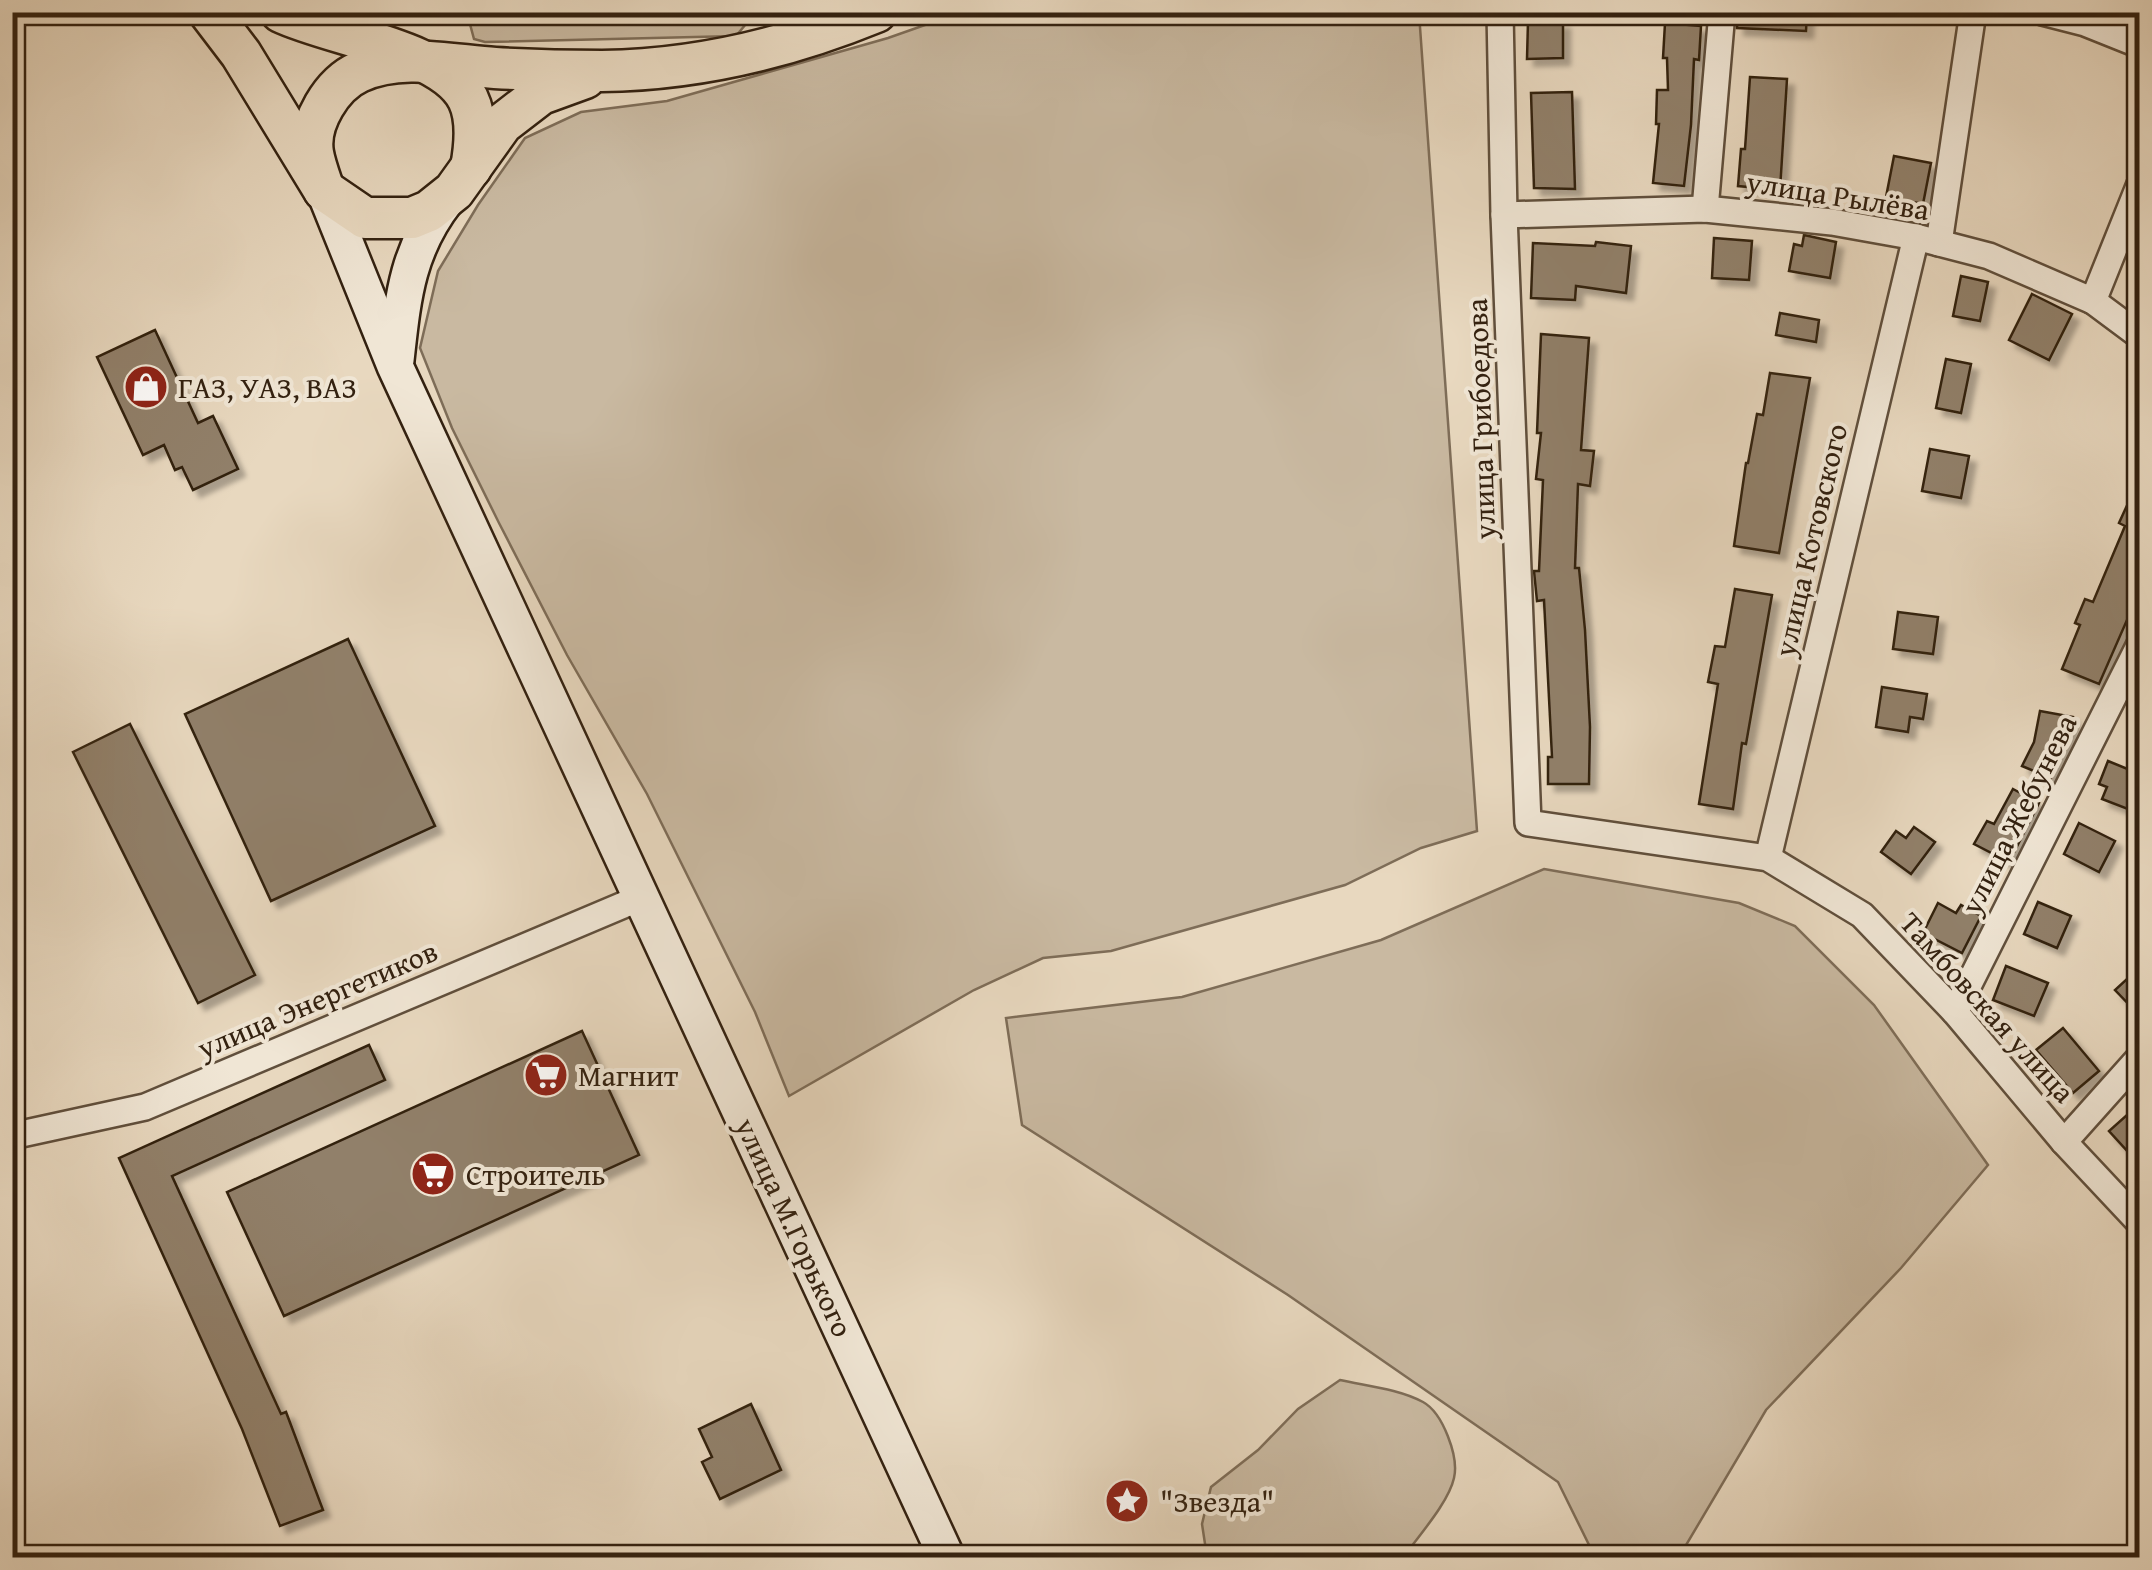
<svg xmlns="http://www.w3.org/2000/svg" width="2152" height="1570" font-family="'Gentium Book Plus',serif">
  <defs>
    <filter id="shadow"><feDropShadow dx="7" dy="7" stdDeviation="2.5" flood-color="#0004"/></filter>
  </defs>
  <rect width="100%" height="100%" fill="#e8d8bf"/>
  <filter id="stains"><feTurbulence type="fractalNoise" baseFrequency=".002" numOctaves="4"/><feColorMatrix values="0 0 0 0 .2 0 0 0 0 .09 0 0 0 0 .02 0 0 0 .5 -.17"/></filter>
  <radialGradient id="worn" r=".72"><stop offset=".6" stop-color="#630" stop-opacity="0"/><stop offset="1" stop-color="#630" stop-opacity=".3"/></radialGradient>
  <g fill="#c9b9a1" stroke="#7e6d58" stroke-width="2.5">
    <path d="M 467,13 L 755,13 L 736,36 L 485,42 L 474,39 Z"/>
    <path d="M 959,13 L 1419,13 L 1477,831 L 1421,848 L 1345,885 L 1111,951 L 1043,958 L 974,990 L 789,1096 L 755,1012 L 647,794 L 567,655 L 499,523 L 452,428 L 420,348 L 438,271 L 478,205 L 525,138 L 581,112 L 667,101 L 888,38 Z"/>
    <path d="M 1544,869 L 1739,903 L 1795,926 L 1874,1005 L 1988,1165 L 1901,1268 L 1766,1410 L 1679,1557 L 1595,1557 L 1558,1482 L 1288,1295 L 1022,1125 L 1006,1018 L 1182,997 L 1381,940 Z"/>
    <path d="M 1340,1380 C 1367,1386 1399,1389 1423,1402 C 1443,1413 1459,1457 1454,1478 C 1449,1501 1422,1532 1408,1551 L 1408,1557 L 1207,1557 L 1202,1524 L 1211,1487 L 1258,1450 L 1298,1409 Z"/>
  </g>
  <g fill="#91806b" stroke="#332110" stroke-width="2.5" filter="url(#shadow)">
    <path d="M 1738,12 L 1807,12 L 1806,31 L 1737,28 Z"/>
    <path d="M 1528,21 L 1563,22 L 1563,58 L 1527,59 Z"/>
    <path d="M 1665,23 L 1701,26 L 1699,60 L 1694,59 L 1691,125 L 1684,186 L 1653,183 L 1659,124 L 1656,124 L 1657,90 L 1668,90 L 1667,58 L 1663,58 Z"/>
    <path d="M 1750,77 L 1787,79 L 1780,190 L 1738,186 L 1741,149 L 1745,149 Z"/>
    <path d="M 1572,92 L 1575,189 L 1534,188 L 1531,93 Z"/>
    <path d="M 1894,156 L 1931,163 L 1923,204 L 1886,197 Z"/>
    <path d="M 1804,235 L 1836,242 L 1830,278 L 1789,271 L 1794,244 L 1802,246 Z"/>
    <path d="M 1714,238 L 1752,241 L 1749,280 L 1712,278 Z"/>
    <path d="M 1596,242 L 1631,246 L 1626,293 L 1576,286 L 1575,300 L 1531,298 L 1533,243 L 1595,246 Z"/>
    <path d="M 1961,276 L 1988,282 L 1980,321 L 1953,316 Z"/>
    <path d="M 2032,294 L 2072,314 L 2049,360 L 2009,340 Z"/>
    <path d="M 1780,313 L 1819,320 L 1816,342 L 1776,335 Z"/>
    <path d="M 155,330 L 198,423 L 213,416 L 238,469 L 193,490 L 182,467 L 175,470 L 164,445 L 143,455 L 97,357 Z"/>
    <path d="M 1541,334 L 1589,338 L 1581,450 L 1594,451 L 1590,486 L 1578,484 L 1575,568 L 1579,568 L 1585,630 L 1590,727 L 1589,784 L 1548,784 L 1548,757 L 1552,757 L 1544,600 L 1537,601 L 1534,571 L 1539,571 L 1543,480 L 1536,479 L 1541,433 L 1537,433 Z"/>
    <path d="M 1946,359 L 1971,364 L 1961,413 L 1936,408 Z"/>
    <path d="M 1770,373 L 1810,378 L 1779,553 L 1734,546 L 1746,463 L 1748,463 L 1757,414 L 1763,415 Z"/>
    <path d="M 1930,449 L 1969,456 L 1961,498 L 1922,491 Z"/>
    <path d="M 2140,477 L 2140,606 L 2134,604 L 2099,684 L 2062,669 L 2080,625 L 2075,623 L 2085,599 L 2093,602 L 2125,526 L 2119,523 Z"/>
    <path d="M 1735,589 L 1772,595 L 1746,744 L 1742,743 L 1733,809 L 1699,804 L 1718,684 L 1708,682 L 1715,646 L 1725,647 Z"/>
    <path d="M 1898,612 L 1938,617 L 1933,654 L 1893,649 Z"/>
    <path d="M 348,639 L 435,826 L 271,901 L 185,714 Z"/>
    <path d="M 1882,687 L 1927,694 L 1923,719 L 1910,717 L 1908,732 L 1876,727 Z"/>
    <path d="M 2040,711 L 2073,717 L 2068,744 L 2051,778 L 2022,766 L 2034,742 Z"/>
    <path d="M 130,724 L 255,975 L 198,1003 L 73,752 Z"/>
    <path d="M 2108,761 L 2140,774 L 2140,796 L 2133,811 L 2102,799 L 2107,787 L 2099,784 Z"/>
    <path d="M 2013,789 L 2039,803 L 2009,862 L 1974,844 L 1987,821 L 1994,824 Z"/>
    <path d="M 2079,823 L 2115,841 L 2099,872 L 2064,854 Z"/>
    <path d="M 1914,827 L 1935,842 L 1911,874 L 1881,852 L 1896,831 L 1906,838 Z"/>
    <path d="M 2038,902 L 2071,916 L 2057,948 L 2024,934 Z"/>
    <path d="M 1938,903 L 1956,913 L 1961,905 L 1981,916 L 1962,953 L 1923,933 Z"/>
    <path d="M 2006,966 L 2048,983 L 2034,1016 L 1993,1000 Z"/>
    <path d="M 2140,967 L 2140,1016 L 2115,990 Z"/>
    <path d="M 2063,1028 L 2099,1071 L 2073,1093 L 2036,1050 Z"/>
    <path d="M 582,1031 L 639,1155 L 284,1316 L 227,1192 Z"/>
    <path d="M 369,1045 L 385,1080 L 172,1176 L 281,1414 L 286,1412 L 323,1510 L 280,1526 L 242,1429 L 119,1158 Z"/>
    <path d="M 2127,1115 L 2140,1129 L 2140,1165 L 2109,1131 Z"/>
    <path d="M 751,1404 L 781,1470 L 720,1499 L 702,1462 L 712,1457 L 699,1429 Z"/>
  </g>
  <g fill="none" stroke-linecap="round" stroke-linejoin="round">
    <defs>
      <g id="street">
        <path d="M 1500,12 L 1504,215 L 1528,823 L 1768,858 L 1862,915 L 1955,1012 L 2064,1142 L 2140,1223"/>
        <path d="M 2042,12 L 2085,23 L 2140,45"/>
        <path d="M 1705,209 L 1722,12"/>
        <path d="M 1504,215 L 1705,209 L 1832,222 L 1916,237 L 1989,256 L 2093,301 L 2140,336"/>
        <path d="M 1939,243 L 1973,12"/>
        <path d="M 2093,301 L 2140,184"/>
        <path d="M 1768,858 L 1916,237"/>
        <path d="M 1955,1012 L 2140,644"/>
        <path d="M 12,1136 L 145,1107 L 640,898"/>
        <path d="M 2064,1142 L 2140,1057"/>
      </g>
      <g id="secondary">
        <path d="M 324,190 L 395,366 L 947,1558"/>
        <path d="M 396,360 C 403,297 407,250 447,199"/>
      </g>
      <g id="primary">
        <path d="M 209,12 L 241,54 L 324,190 L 365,218 L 412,218 L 429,211 L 454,191 L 502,124 L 541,94 L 585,78"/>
        <path d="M 281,12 C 331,36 443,49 468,99 C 478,120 475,146 471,168"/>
        <path d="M 324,190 C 320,178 315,165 313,153 C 308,123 332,84 359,72 C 400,53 451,65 495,68 C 530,70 566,71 602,71 C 697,70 788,48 876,12"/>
      </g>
    </defs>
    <use href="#street" stroke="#604f3c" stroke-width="30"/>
    <use href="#secondary" stroke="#332110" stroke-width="40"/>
    <use href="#primary" stroke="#332110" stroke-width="45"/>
    <use href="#street" stroke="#f0e6d5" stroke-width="25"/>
    <use href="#secondary" stroke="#f0e6d5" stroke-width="35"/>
    <use href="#primary" stroke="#e8d8bf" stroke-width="40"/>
  </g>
  <defs>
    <symbol id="shop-disc" viewBox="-11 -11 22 22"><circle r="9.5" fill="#8f2418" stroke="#f0e6d5"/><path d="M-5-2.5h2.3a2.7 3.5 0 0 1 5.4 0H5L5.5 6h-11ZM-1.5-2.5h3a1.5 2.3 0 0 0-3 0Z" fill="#fff"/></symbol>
    <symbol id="supermarket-disc" viewBox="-11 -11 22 22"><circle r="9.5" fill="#8f2418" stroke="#f0e6d5"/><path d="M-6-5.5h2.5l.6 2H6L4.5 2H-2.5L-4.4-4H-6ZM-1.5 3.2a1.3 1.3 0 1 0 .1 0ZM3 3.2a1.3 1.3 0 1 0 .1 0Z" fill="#fff"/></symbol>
    <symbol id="sight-disc" viewBox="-11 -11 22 22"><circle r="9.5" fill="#8f2418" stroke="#f0e6d5"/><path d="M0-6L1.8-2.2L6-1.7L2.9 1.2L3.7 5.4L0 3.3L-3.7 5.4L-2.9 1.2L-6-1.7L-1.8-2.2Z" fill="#fff"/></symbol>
  </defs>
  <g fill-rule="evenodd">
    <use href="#shop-disc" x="121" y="362" width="50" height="50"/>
    <use href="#supermarket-disc" x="521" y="1050" width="50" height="50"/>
    <use href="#supermarket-disc" x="408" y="1149" width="50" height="50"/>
    <use href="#sight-disc" x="1102" y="1476" width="50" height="50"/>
  </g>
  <g text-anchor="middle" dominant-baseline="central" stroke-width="8" stroke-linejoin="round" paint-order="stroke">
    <g font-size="30" fill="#332110" stroke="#f0e6d5">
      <text transform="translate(1838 195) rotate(9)">улица Рылёва</text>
      <text transform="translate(1480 419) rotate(-92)">улица Грибоедова</text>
      <text transform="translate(1810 540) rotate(-77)">улица Котовского</text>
      <text transform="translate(2018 814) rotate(-63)">улица Жебунева</text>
      <text transform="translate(317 999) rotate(-23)">улица Энергетиков</text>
      <text transform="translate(1988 1007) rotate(48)">Тамбовская улица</text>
      <text transform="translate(795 1227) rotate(65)">улица М.Горького</text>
    </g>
    <g font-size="30" fill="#332110" stroke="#f0e6d5" text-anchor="start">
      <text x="178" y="387">ГАЗ, УАЗ, ВАЗ</text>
      <text x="578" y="1075">Магнит</text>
      <text x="466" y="1174">Строитель</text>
      <text x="1160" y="1501">"Звезда"</text>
    </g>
  </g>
  <rect width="2152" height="1570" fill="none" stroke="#e8d8bf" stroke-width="50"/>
  <rect x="15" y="15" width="2122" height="1540" fill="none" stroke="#332110" stroke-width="5"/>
  <rect x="25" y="25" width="2102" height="1520" fill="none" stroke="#332110" stroke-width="2.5"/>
  <rect width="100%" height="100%" filter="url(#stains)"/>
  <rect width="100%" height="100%" fill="url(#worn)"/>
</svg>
